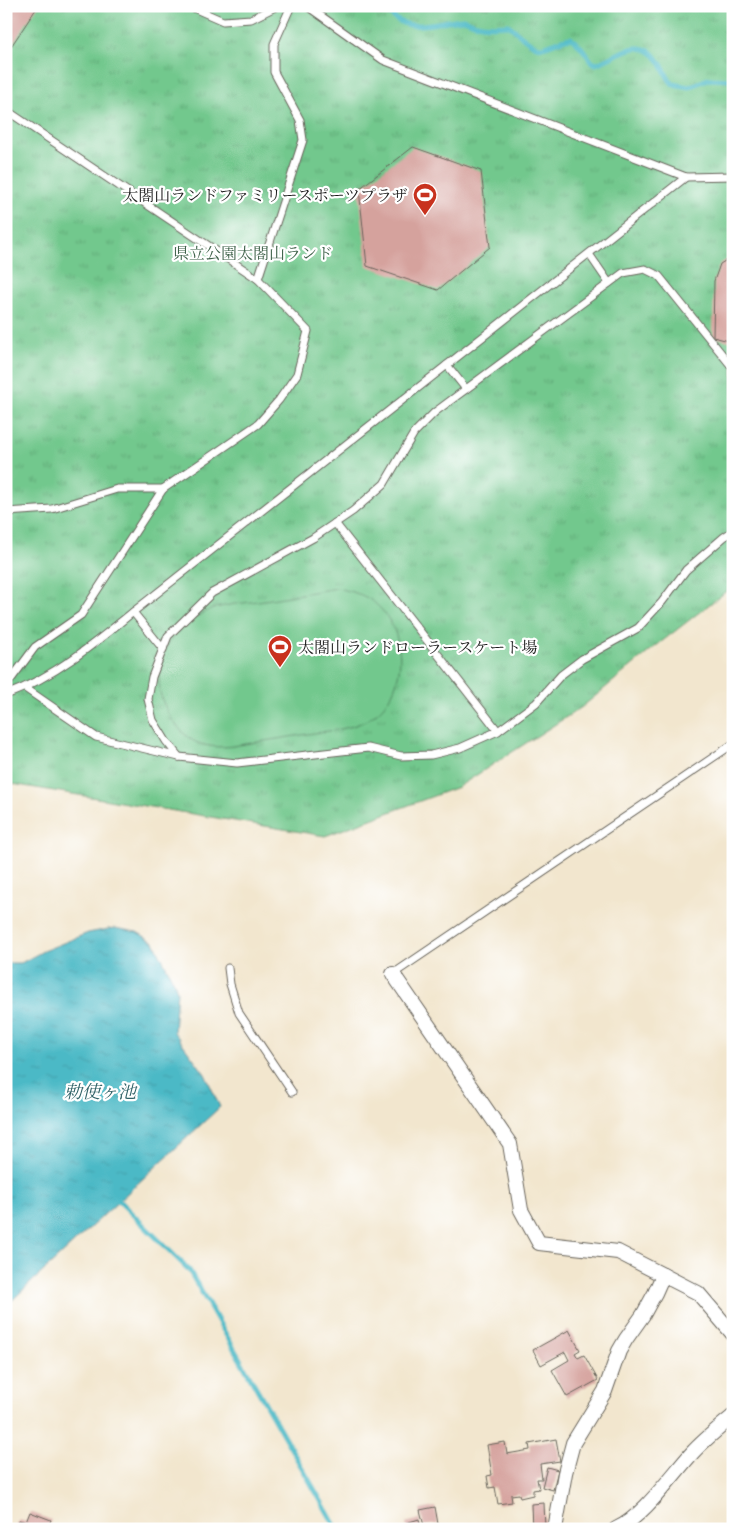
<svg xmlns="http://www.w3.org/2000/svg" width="739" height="1535" font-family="'Gentium Book Plus','Noto Serif JP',serif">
  <defs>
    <pattern id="grass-tufts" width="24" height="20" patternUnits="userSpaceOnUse" patternTransform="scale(1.25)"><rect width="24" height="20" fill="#72c88d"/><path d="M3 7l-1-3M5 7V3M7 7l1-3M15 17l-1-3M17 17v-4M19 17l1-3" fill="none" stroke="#62ab79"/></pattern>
    <pattern id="water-ripples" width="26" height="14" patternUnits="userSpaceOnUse" patternTransform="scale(1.25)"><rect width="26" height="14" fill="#4cb9c6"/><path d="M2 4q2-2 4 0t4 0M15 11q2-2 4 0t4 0" fill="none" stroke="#429eaa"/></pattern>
  </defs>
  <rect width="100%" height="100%" fill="#fff"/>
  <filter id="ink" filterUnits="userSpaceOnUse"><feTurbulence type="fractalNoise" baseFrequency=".02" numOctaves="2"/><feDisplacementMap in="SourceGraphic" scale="10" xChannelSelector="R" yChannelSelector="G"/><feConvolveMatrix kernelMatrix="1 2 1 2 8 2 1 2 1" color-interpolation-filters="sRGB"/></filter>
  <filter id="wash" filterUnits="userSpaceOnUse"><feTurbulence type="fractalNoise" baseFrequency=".0096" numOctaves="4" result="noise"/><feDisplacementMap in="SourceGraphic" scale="20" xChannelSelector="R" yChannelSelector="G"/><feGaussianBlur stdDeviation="1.12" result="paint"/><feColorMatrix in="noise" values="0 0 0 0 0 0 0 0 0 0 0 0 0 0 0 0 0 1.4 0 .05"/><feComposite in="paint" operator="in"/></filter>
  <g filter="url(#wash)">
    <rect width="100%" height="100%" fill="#f2e6ce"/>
    <path fill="url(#grass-tufts)" stroke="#477254" d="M 6,6 L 733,6 L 733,586 L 656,646 L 582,707 L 458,787 L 325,836 L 6,783 Z"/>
    <path fill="#72c88d" stroke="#477254" d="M 337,588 C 352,592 366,594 378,606 C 411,638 407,701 363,722 C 346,730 326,731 308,734 C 283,738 258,742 233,746 C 221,748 203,747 192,740 C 177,730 162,708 160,690 C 158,676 161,658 167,646 C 172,636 187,623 196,617 C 213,605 238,604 258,601 C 285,597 311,592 337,588 Z"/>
    <path fill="url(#water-ripples)" stroke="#346a71" d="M 114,928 L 137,932 L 154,942 L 175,984 L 177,991 L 174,1032 L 205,1074 L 220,1107 L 6,1306 L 6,961 L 8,963 L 21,963 L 43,951 L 88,933 Z"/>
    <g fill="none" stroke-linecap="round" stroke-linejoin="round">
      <g stroke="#4cb9c6" stroke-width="5">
        <path d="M 385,6 C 399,32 423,26 447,21 C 452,21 458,19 463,19 C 468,20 472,23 477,24 C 488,27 498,26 508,25 C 516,30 531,47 541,47 C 548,47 560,39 571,38 L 581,47 L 592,62 L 596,64 C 618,56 641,34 659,61 C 664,68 666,77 673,84 L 689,87 L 708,79 L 733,80"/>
        <path d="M 115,1197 L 189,1270 L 337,1529"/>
      </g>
    </g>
    <g id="blocks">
      <g fill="#d5a29d">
        <path d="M 6,6 L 38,6 L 6,54 Z"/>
        <path d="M 413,147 L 481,171 L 490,247 L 438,290 L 367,266 L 359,189 Z"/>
        <path d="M 733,256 L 733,342 L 713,337 L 714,281 L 720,264 Z"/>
        <path d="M 569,1330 L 580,1350 L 575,1353 L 578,1358 L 584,1355 L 598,1380 L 567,1397 L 552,1370 L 569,1360 L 565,1352 L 541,1365 L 533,1350 Z"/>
        <path d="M 556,1439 L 560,1461 L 540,1464 L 542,1479 L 537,1479 L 539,1489 L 533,1490 L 533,1495 L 520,1498 L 519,1494 L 511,1495 L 512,1502 L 498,1504 L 495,1487 L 489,1488 L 487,1476 L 492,1475 L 487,1445 L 505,1442 L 507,1454 L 530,1450 L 529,1444 Z"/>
        <path d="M 547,1467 L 558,1470 L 553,1490 L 542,1487 Z"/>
        <path d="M 544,1503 L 545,1529 L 532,1529 L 531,1504 Z"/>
        <path d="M 435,1507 L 438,1524 L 424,1526 L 420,1510 Z"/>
        <path d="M 30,1512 L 51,1520 L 47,1529 L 15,1529 L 19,1520 L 26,1522 Z"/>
        <path d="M 419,1519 L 421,1529 L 407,1529 L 406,1523 Z"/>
      </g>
    </g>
  </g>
  <g filter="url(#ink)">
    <use href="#blocks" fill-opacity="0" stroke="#67635a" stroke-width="1"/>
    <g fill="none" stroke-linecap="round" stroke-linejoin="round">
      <defs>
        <g id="service">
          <path d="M 189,6 L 223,21 L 251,19 L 277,6"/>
          <path d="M 307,6 L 383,60 L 686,177 L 733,176"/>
          <path d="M 6,110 L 258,279"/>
          <path d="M 589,254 L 609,283"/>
          <path d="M 447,365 L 466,389"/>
          <path d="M 6,512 L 52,509 L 117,489 L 163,489"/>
          <path d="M 335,523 L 498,731"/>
          <path d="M 133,612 L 163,649"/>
          <path d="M 6,686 L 35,647 L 81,615 L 163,489 L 258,424 L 279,400 L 297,374 L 308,331 L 258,279 L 303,140 L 300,120 L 274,72 L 274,44 L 291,6"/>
          <path d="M 25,688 L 96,737 L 179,757 L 237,763 L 368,748 L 401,756 L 431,755 L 460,748 L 498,731 L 536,703 L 561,675 L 582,659 L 638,628 L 662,602 L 686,570 L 724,537 L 733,531"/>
          <path d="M 6,695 C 54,677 94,644 133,612 L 686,177"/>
          <path d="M 179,757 L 166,741 L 153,720 L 148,699 L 152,677 L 168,636 L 212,593 L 313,538 L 353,511 L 384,484 L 414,433 L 435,412 L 623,273 L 645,269 L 659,276 L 733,368"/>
          <path d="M 228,968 L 230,984 L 239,1013 L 292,1092"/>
          <path d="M 393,974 L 733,744"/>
        </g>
        <g id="minor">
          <path d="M 393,974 L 510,1144 L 521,1210 L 539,1243 L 618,1252 L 698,1293 L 733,1334"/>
          <path d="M 555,1529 L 565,1473 L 573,1443 L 605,1391 L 619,1351 L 626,1339 L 643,1315 L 655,1293 L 663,1275"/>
          <path d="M 616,1529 C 643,1517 672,1475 693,1452 C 705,1439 719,1428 733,1416"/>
        </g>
      </defs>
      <use href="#service" stroke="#67635a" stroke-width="9"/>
      <use href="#minor" stroke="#67635a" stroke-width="16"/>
      <use href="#service" stroke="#fff" stroke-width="7"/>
      <use href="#minor" stroke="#fff" stroke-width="14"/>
    </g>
  </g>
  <defs>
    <symbol id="stadium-pin" viewBox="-11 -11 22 30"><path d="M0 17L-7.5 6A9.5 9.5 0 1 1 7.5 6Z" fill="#c8321e" stroke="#fff"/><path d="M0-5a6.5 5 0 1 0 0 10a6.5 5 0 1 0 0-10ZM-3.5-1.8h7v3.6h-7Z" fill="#fff"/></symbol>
  </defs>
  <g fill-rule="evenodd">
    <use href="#stadium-pin" x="411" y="181" width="28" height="38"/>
    <use href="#stadium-pin" x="266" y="633" width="28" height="38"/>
  </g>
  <g text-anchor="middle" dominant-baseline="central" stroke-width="4.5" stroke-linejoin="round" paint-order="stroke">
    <g font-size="16" fill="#1c1c1c" stroke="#fff" text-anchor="end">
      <text x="408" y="195">太閤山ランドファミリースポーツプラザ</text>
      <text x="298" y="647" text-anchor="start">太閤山ランドローラースケート場</text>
    </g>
    <g font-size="16" fill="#3e6149" stroke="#fff">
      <text x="253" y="253">県立公園太閤山ランド</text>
    </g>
    <g font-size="18" font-style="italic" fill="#326368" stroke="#fff">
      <text x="100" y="1091">勅使ヶ池</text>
    </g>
  </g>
  <rect width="739" height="1535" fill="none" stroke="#fff" stroke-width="25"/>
</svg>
